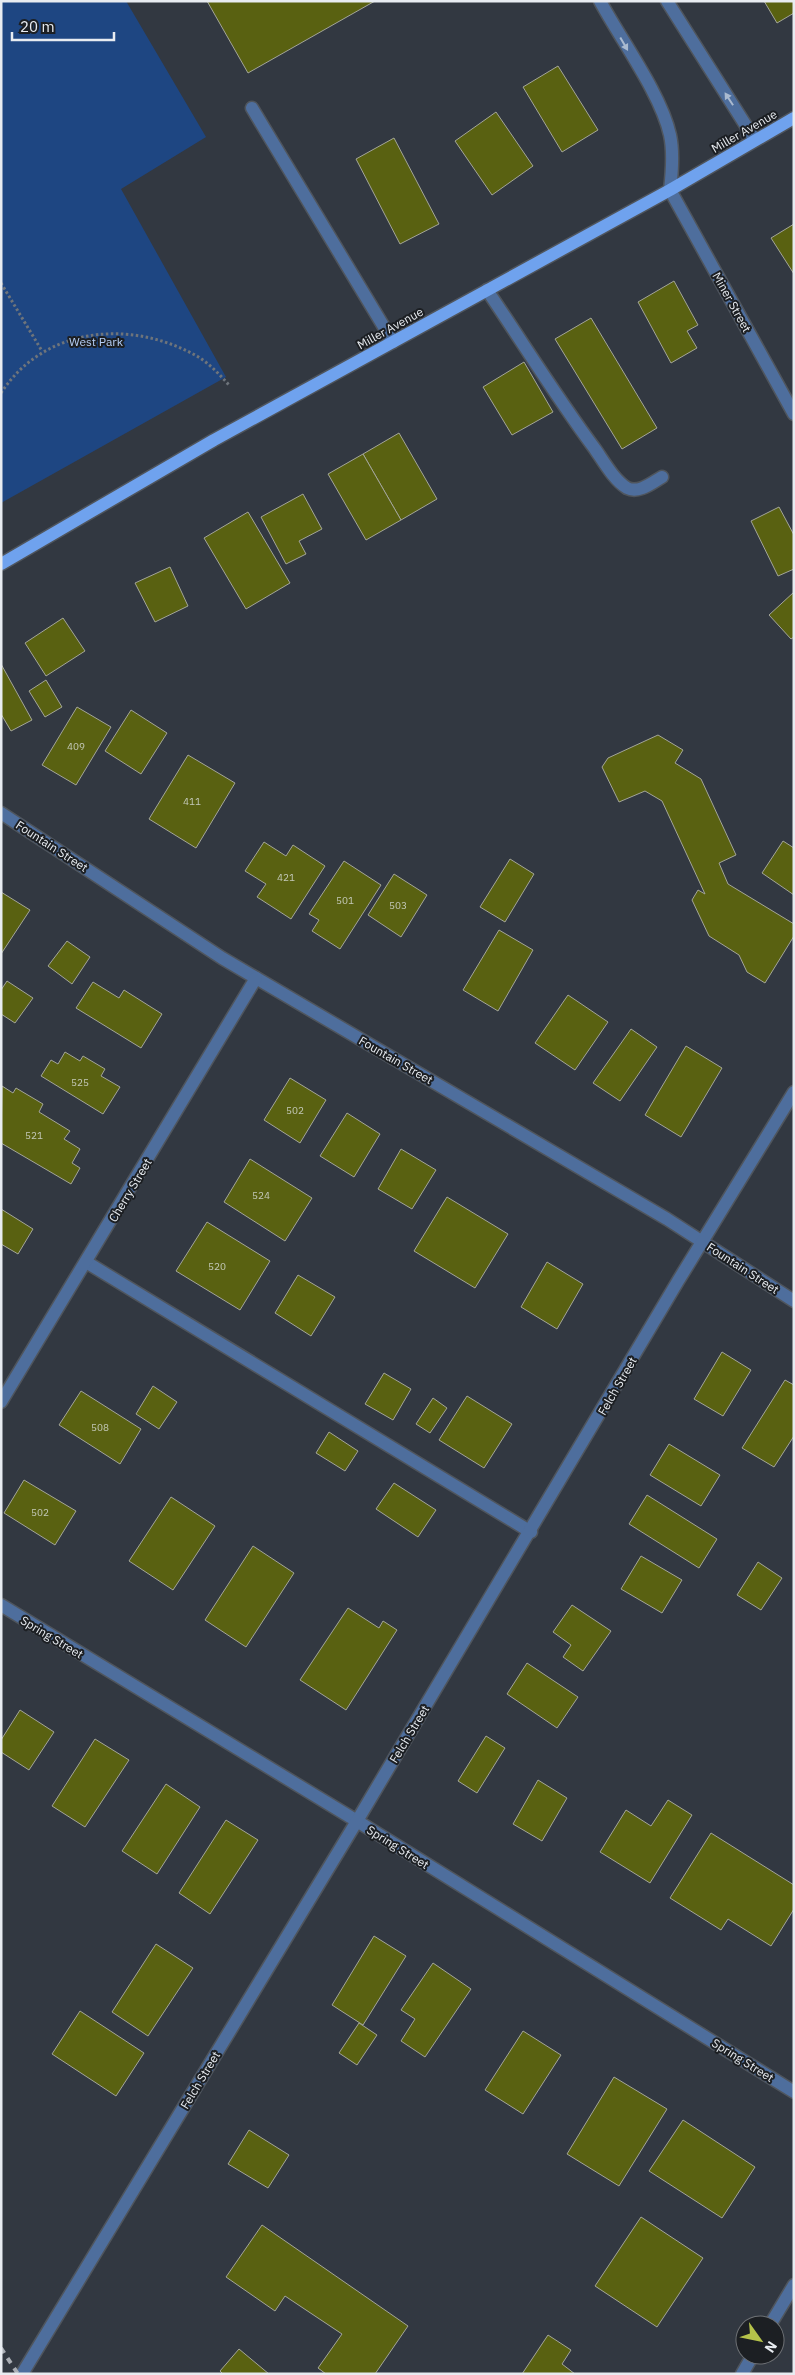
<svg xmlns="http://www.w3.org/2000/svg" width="795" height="2375" font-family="'IBM Plex Sans',sans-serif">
  <rect width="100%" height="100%" fill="#323841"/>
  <path fill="#1e4682" d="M 1,1 L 126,1 L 206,137 L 121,189 L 226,377 L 1,503 Z"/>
  <g fill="#596111" stroke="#a3a599">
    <path d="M 207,1 L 375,1 L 248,73 Z"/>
    <path d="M 764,1 L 794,1 L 794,13 L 777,23 Z"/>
    <path d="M 558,66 L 598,130 L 562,152 L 523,87 Z"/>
    <path d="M 496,112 L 533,166 L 492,195 L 455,141 Z"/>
    <path d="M 394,138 L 439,224 L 400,244 L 356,159 Z"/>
    <path d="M 794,224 L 794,274 L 771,238 Z"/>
    <path d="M 674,281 L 698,325 L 687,331 L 697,348 L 671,363 L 638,302 Z"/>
    <path d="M 591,318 L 657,428 L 622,449 L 555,339 Z"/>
    <path d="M 524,362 L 553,412 L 512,435 L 483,387 Z"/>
    <path d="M 399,433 L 437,499 L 401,520 L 363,454 Z"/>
    <path d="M 363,454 L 401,520 L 366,540 L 328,474 Z"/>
    <path d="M 303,494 L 322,529 L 299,541 L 306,554 L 286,564 L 261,517 Z"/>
    <path d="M 779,507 L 794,535 L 794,569 L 778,576 L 751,521 Z"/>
    <path d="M 248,512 L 290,583 L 246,609 L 204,538 Z"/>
    <path d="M 170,567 L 188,606 L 155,622 L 135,583 Z"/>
    <path d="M 794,592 L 794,637 L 791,639 L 769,615 Z"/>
    <path d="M 63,618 L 85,651 L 46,676 L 25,643 Z"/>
    <path d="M 1,664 L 32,720 L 11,731 L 1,714 Z"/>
    <path d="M 46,680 L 62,707 L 45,717 L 29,691 Z"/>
    <path d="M 77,707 L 111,727 L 76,785 L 42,765 Z"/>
    <path d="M 131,710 L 167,733 L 141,774 L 105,751 Z"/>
    <path d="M 658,735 L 683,750 L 675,763 L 701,779 L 736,855 L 719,863 L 728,884 L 794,924 L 794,936 L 765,983 L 747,972 L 739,955 L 709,936 L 692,900 L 698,890 L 705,894 L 662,801 L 645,791 L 619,802 L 602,767 L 608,758 Z"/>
    <path d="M 188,755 L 235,783 L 196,848 L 149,819 Z"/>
    <path d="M 783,841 L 794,848 L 794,895 L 762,873 Z"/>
    <path d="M 264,842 L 286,856 L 293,845 L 325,866 L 291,919 L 257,897 L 266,884 L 245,871 Z"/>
    <path d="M 510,859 L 534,874 L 505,922 L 480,907 Z"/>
    <path d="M 344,861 L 381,885 L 340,949 L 312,931 L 319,920 L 309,914 Z"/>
    <path d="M 394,874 L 427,895 L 401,937 L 368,915 Z"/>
    <path d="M 1,892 L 30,910 L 1,954 Z"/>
    <path d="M 499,930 L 533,950 L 498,1011 L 463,990 Z"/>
    <path d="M 67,941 L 90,957 L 72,984 L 48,966 Z"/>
    <path d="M 7,981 L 33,998 L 15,1023 L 1,1014 L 1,990 Z"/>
    <path d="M 93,982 L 119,998 L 124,990 L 162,1014 L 141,1048 L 76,1008 Z"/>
    <path d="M 568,995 L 608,1022 L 575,1070 L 535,1043 Z"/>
    <path d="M 631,1029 L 657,1047 L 620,1101 L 593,1083 Z"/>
    <path d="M 686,1046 L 722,1068 L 681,1137 L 645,1115 Z"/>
    <path d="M 65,1052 L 80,1061 L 83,1056 L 105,1069 L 101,1076 L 120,1087 L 103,1114 L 41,1076 L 51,1060 L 58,1064 Z"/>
    <path d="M 290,1078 L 326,1100 L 300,1143 L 264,1120 Z"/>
    <path d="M 2,1086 L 13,1093 L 16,1088 L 43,1104 L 39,1112 L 70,1131 L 64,1139 L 80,1149 L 72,1163 L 80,1168 L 71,1184 L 1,1143 Z"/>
    <path d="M 347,1113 L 380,1134 L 354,1177 L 320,1156 Z"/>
    <path d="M 401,1149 L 436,1170 L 412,1209 L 378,1189 Z"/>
    <path d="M 250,1159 L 312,1198 L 285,1241 L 224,1202 Z"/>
    <path d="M 447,1197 L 508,1234 L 475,1288 L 414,1251 Z"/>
    <path d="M 1,1209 L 33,1229 L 18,1254 L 1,1244 Z"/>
    <path d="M 207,1222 L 270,1261 L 240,1310 L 176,1271 Z"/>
    <path d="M 547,1262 L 583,1284 L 557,1329 L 521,1307 Z"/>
    <path d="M 298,1275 L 335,1297 L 311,1336 L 275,1313 Z"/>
    <path d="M 722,1352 L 751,1370 L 723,1416 L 694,1399 Z"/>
    <path d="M 384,1373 L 411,1389 L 393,1420 L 365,1404 Z"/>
    <path d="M 785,1380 L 794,1385 L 794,1436 L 774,1467 L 742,1448 Z"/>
    <path d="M 153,1386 L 177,1402 L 159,1429 L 136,1414 Z"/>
    <path d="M 81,1391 L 141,1429 L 120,1464 L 59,1425 Z"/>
    <path d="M 467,1396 L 512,1424 L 484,1468 L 439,1440 Z"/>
    <path d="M 433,1398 L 447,1408 L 430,1433 L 416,1424 Z"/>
    <path d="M 329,1432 L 358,1451 L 345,1471 L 316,1453 Z"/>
    <path d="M 669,1444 L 720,1475 L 701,1506 L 650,1475 Z"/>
    <path d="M 24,1480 L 76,1511 L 55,1545 L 4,1513 Z"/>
    <path d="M 394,1483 L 436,1510 L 418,1537 L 376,1509 Z"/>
    <path d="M 647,1495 L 717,1539 L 699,1568 L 629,1524 Z"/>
    <path d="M 171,1497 L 215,1526 L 173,1590 L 129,1561 Z"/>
    <path d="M 253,1546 L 294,1573 L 246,1647 L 205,1620 Z"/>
    <path d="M 641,1556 L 682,1580 L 662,1613 L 621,1589 Z"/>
    <path d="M 758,1562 L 782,1578 L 761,1610 L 737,1595 Z"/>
    <path d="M 572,1605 L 611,1631 L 583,1671 L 563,1657 L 571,1645 L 553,1632 Z"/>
    <path d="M 348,1608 L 379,1628 L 383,1621 L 397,1630 L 346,1710 L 300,1680 Z"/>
    <path d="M 527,1663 L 578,1697 L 557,1728 L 507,1694 Z"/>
    <path d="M 20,1710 L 54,1732 L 29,1770 L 1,1752 L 1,1740 Z"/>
    <path d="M 486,1736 L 505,1748 L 477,1793 L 458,1781 Z"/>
    <path d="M 95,1739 L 129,1760 L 85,1827 L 52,1806 Z"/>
    <path d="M 538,1780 L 567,1798 L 542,1841 L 513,1824 Z"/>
    <path d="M 166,1784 L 200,1807 L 157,1874 L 122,1851 Z"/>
    <path d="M 668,1800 L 692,1815 L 650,1883 L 600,1852 L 626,1810 L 651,1826 Z"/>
    <path d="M 226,1820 L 258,1840 L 210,1914 L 179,1893 Z"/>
    <path d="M 711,1833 L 794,1885 L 794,1909 L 771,1946 L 728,1919 L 721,1930 L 670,1898 Z"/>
    <path d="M 374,1936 L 406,1956 L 363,2025 L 332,2005 Z"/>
    <path d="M 156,1944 L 193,1968 L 148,2036 L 112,2012 Z"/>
    <path d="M 433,1963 L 471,1989 L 425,2057 L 401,2041 L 415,2019 L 401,2010 Z"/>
    <path d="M 80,2011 L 144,2053 L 116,2096 L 52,2054 Z"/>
    <path d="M 359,2023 L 377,2035 L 357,2065 L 339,2053 Z"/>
    <path d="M 523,2031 L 561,2055 L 523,2114 L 485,2090 Z"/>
    <path d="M 614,2077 L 667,2109 L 619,2186 L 567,2154 Z"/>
    <path d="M 683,2120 L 755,2167 L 722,2218 L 649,2171 Z"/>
    <path d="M 249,2130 L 289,2155 L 268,2188 L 228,2164 Z"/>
    <path d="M 641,2217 L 703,2258 L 657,2327 L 595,2286 Z"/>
    <path d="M 262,2225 L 408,2326 L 375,2374 L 326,2374 L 318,2368 L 342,2334 L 285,2296 L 275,2311 L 226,2277 Z"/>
    <path d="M 548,2335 L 571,2350 L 562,2364 L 575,2374 L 522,2374 Z"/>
    <path d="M 239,2349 L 269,2374 L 223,2374 L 220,2371 Z"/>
  </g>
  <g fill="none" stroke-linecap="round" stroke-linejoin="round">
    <defs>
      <g id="minor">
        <path d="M 600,1 C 621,40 661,94 670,135 C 674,153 672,173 670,190 L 794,414"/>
        <path d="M 667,1 L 755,140"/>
        <path d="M 252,108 L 393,342"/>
        <path d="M 487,290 C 523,343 557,398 595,449 C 604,462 614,480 627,488 C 639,494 653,482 662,477"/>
        <path d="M 1,813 L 222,958 L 667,1219 L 794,1301"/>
        <path d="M 86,1262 L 531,1532"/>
        <path d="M 1,1402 L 256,978"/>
        <path d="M 1,1605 L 357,1821 L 794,2092"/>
        <path d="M 770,2325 L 794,2285"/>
        <path d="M 22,2374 L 357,1821 L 678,1281 L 794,1092"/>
        <path d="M 742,2374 L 753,2355"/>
      </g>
      <path id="major" d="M 1,564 L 214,440 L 670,190 L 794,118"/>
    </defs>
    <use href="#minor" stroke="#4f555d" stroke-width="15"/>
    <use href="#major" stroke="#4f555d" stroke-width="15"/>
    <g stroke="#6e747b" stroke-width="3" stroke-dasharray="2.5 2.5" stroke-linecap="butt">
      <path d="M 1,283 L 42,351"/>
      <path d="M 1,393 C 44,327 129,319 195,355 C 208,362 219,374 229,385"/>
    </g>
    <use href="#minor" stroke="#4e6e9d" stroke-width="12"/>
    <use href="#major" stroke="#6fa2ee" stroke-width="12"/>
    <path stroke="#aaaeb5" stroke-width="4" stroke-dasharray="6 6" stroke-linecap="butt" d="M 1,2348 L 18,2374"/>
  </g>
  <defs><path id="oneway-solid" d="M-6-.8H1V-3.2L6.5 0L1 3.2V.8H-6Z" transform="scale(1.25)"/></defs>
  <g fill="#aabacf">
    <use href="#oneway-solid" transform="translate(624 44) rotate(60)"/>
    <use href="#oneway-solid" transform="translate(729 99) rotate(-123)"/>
  </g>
  <g text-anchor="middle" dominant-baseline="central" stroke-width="4" stroke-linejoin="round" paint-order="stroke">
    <g font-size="10" fill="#c4c9b9">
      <text x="76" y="746">409</text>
      <text x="192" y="801">411</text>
      <text x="286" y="877">421</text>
      <text x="345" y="900">501</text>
      <text x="398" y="905">503</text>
      <text x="80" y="1082">525</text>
      <text x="295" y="1110">502</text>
      <text x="34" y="1135">521</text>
      <text x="261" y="1195">524</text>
      <text x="217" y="1266">520</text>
      <text x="100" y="1427">508</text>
      <text x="40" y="1512">502</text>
    </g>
    <g font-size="12" fill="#e8ecf1" stroke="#1c1f23">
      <text transform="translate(744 131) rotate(-30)">Miller Avenue</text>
      <text transform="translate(732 302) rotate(61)">Miner Street</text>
      <text transform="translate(390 328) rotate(-29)">Miller Avenue</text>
      <text transform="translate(52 846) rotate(33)">Fountain Street</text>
      <text transform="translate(396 1060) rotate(30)">Fountain Street</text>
      <text transform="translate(130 1190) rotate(-59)">Cherry Street</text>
      <text transform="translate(743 1268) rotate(33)">Fountain Street</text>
      <text transform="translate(617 1386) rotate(-60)">Felch Street</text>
      <text transform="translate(52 1637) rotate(31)">Spring Street</text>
      <text transform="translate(409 1734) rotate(-59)">Felch Street</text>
      <text transform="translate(398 1847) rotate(32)">Spring Street</text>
      <text transform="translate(743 2060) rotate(32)">Spring Street</text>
      <text transform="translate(200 2080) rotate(-59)">Felch Street</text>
    </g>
    <g font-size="12" fill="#b5cff6" stroke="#1c1f23">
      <text x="96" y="341">West Park</text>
    </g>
  </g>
  <rect width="795" height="2375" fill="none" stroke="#e8ecf1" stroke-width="5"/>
  <g transform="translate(760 2340) rotate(123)"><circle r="24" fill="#1c1f23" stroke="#6e7175"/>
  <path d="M0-4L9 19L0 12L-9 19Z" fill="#b5c24a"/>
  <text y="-8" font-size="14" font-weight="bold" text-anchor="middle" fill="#e8ecf1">N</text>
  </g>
  <path d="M12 32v8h102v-8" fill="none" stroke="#e8ecf1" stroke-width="2.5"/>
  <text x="20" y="32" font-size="15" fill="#e8ecf1" stroke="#1c1f23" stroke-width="4" paint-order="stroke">20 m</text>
</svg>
